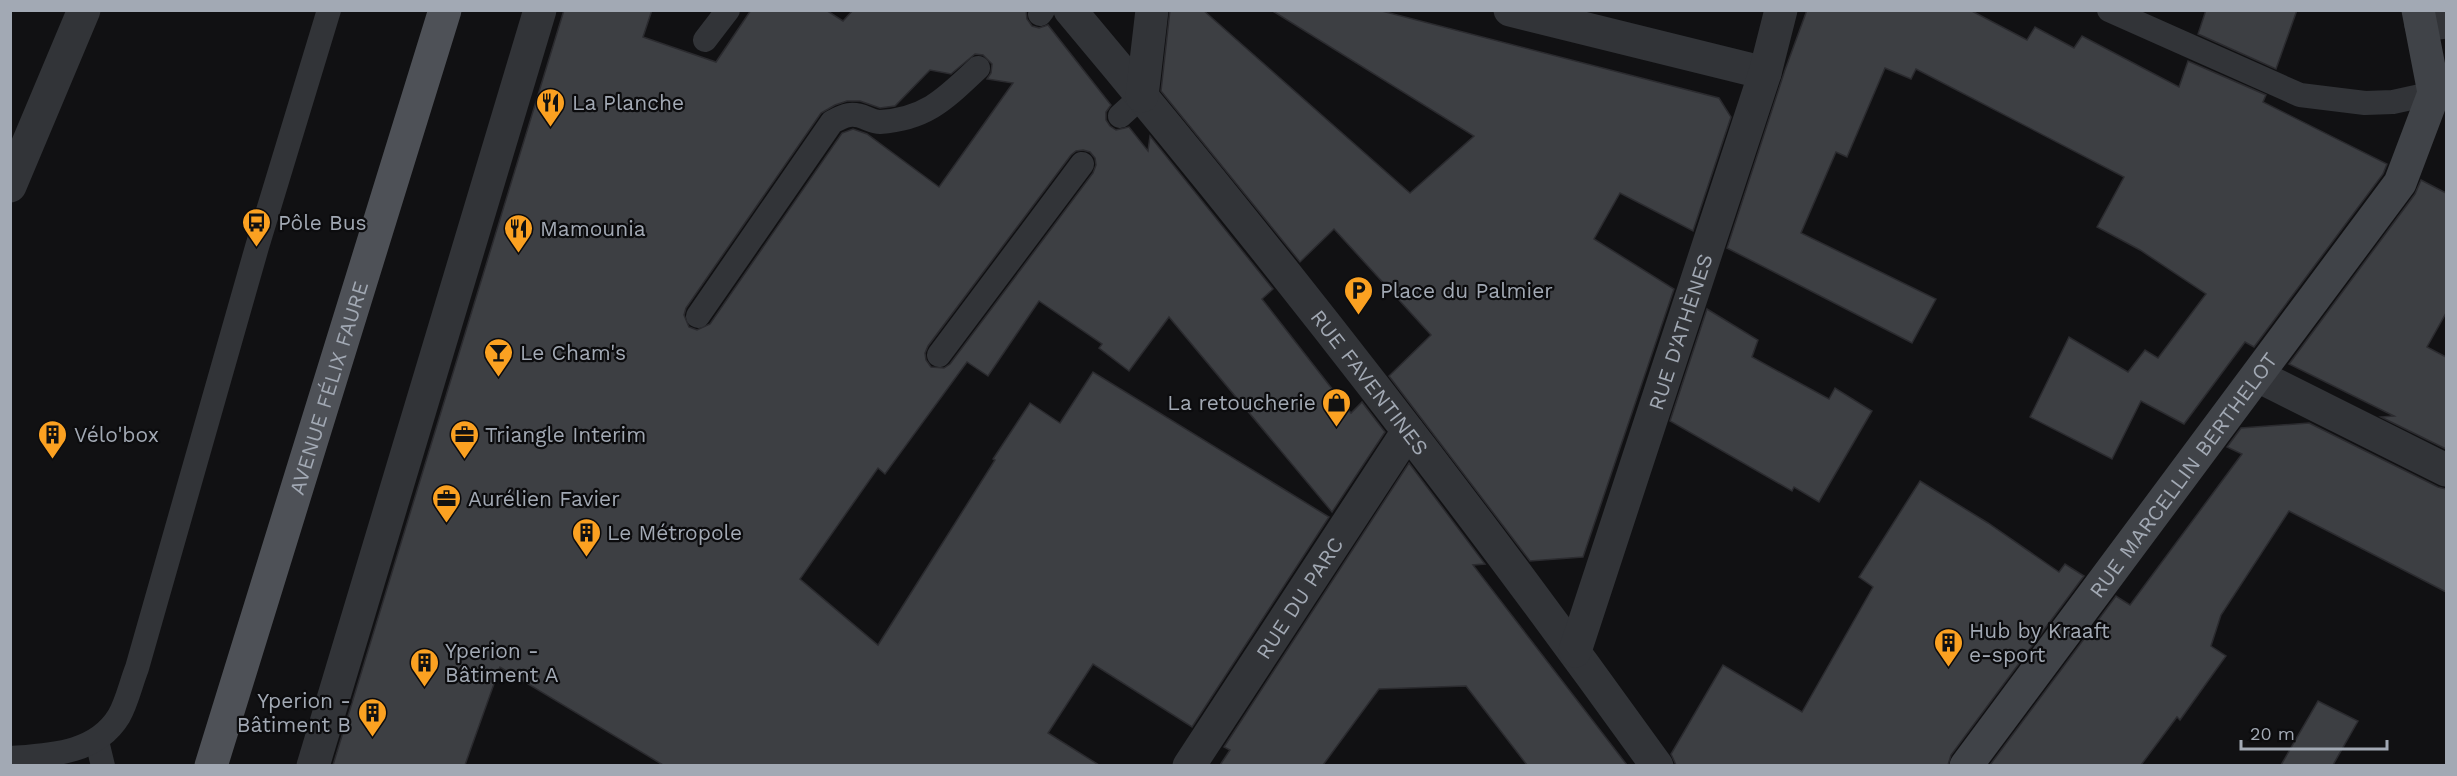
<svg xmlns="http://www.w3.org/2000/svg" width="2457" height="776" font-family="'Work Sans',sans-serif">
  <rect width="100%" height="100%" fill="#111113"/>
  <g fill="#3d3f43" stroke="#2b2b2f" stroke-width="1.5" fill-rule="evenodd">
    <path d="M 564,10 L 652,10 L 643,37 L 716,62 L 751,10 L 826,10 L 843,21 L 853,10 L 1026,10 L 1027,19 L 1032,26 L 1039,28 L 1048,25 L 1111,105 L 1106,112 L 1106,120 L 1110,126 L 1116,130 L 1129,127 L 1148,151 L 1150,136 L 1273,289 L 1262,299 L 1351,413 L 1362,402 L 1385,432 L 1332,512 L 1169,317 L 1129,371 L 1099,348 L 1102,344 L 1039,301 L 988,376 L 967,362 L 885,474 L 878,468 L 800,579 L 878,645 L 995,460 L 993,459 L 1030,403 L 1060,423 L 1093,372 L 1329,517 L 1192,727 L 1093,664 L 1048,733 L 1099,765 L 663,765 L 500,667 L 465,765 L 333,765 ZM 975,54 L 983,55 L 992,64 L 991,73 L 987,79 L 1013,83 L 939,187 L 867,134 L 853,129 L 842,133 L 710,324 L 697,330 L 689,327 L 684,315 L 686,308 L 821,113 L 835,105 L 847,101 L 860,101 L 880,108 L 895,106 L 930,70 L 951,74 ZM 1083,150 L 1090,152 L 1095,158 L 1096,165 L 1093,173 L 950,364 L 944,368 L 931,367 L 926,360 L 925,353 L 928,346 L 1071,155 L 1076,151 Z"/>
    <path d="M 1170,10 L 1203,10 L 1410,193 L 1474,136 L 1271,10 L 1378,10 L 1719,98 L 1731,117 L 1693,231 L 1620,193 L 1594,239 L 1674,289 L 1583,557 L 1530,561 L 1389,376 L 1431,335 L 1334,229 L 1300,262 L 1161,91 Z"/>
    <path d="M 1807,10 L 1970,10 L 2027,40 L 2035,27 L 2074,48 L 2082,36 L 2179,87 L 2188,61 L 2266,95 L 2263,102 L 2387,164 L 2383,174 L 2254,347 L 2245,342 L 2184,424 L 2141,401 L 2112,459 L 2030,417 L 2069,337 L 2128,372 L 2145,350 L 2158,358 L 2206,294 L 2140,250 L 2097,227 L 2124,177 L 1916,69 L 1911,79 L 1885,68 L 1847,157 L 1836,152 L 1801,233 L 1936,299 L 1912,343 L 1727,248 L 1785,70 Z"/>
    <path d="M 2206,10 L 2297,10 L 2276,69 L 2198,34 Z"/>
    <path d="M 2421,180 L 2446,193 L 2446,313 L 2427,347 L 2446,357 L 2446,449 L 2381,417 L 2394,416 L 2289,364 L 2415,194 Z"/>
    <path d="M 1707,309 L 1758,340 L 1752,357 L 1829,399 L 1835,388 L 1872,411 L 1819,502 L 1794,487 L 1792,491 L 1670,421 Z"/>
    <path d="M 2309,423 L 2438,487 L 2446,489 L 2446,592 L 2289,511 L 2221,615 L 2211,646 L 2226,656 L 2180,720 L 2177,717 L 2141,765 L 1990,765 L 2116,596 L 2130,605 L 2242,454 L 2227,447 L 2241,428 Z"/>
    <path d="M 1409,463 L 1485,564 L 1473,565 L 1627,765 L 1527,765 L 1466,686 L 1379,689 L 1323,765 L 1220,765 L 1230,750 L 1224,747 Z"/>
    <path d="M 1920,481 L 1988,523 L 2059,572 L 2065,564 L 2084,576 L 1951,755 L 1948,765 L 1676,765 L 1671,754 L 1723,665 L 1802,712 L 1873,587 L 1859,577 Z"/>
    <path d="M 2318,701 L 2358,721 L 2333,765 L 2281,765 Z"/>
  </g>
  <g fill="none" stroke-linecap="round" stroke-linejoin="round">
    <g stroke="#323438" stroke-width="24">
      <path d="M 2109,10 L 2300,95 L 2365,103 L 2393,102 L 2434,93"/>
      <path d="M 1040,14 L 1043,10"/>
      <path d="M 705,40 L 728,10"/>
      <path d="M 1120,116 L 1142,96"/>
      <path d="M 698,316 L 832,122 C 845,115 852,112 866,118 C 871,120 875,122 880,122 C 927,119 946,98 978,68"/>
      <path d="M 939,355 L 1082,164"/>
      <path d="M 97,741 L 103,766"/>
      <path d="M 10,758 C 50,755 96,754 119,716 C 127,702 131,683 137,668 L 257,247 L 329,10"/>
    </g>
    <g stroke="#323438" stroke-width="33">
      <path id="s1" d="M 1070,10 C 1275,254 1471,507 1657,766"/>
      <path d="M 1510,10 L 1765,73"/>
      <path d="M 2421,25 L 2446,22"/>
      <path d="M 1142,96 L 1152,10"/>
      <path d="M 10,186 L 84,10"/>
      <path d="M 2258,376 L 2446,470"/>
      <path id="s2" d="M 1575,651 L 1765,73 L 1781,10"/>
      <path d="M 313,766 L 540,10"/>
      <path id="s3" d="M 1189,766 L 1408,431"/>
    </g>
    <path stroke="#404348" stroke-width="33" id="s4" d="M 1966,766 L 2400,183 L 2434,93 L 2418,10"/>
    <path stroke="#4e5157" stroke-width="33" id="s5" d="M 211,766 L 445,10"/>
  </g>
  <defs>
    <symbol id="restaurant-pin" viewBox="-11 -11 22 30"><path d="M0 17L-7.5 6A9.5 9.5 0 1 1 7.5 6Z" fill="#fba121" stroke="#0c0c0e"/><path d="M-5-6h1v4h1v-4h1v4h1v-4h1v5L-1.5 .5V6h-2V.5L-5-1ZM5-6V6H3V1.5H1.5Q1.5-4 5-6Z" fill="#111"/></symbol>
    <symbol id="bus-pin" viewBox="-11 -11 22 30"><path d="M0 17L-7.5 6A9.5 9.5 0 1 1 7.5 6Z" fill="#fba121" stroke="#0c0c0e"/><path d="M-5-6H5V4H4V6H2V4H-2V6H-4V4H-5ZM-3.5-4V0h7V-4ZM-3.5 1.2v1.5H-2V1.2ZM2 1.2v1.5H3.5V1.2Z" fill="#111"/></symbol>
    <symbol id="parking-pin" viewBox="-11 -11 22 30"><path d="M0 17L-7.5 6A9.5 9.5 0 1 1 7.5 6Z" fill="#fba121" stroke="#0c0c0e"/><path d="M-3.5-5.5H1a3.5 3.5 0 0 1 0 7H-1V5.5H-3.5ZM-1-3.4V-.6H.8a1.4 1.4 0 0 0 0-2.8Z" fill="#111"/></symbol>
    <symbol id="bar-pin" viewBox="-11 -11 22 30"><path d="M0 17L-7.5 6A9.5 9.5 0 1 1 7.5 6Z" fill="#fba121" stroke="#0c0c0e"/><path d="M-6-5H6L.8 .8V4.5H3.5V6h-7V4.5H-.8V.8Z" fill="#111"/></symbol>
    <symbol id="shop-pin" viewBox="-11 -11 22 30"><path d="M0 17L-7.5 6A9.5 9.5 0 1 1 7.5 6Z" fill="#fba121" stroke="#0c0c0e"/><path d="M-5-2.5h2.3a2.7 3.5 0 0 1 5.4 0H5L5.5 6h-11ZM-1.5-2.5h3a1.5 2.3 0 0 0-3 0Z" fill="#111"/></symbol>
    <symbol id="building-pin" viewBox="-11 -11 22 30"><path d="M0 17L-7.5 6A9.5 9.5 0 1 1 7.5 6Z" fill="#fba121" stroke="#0c0c0e"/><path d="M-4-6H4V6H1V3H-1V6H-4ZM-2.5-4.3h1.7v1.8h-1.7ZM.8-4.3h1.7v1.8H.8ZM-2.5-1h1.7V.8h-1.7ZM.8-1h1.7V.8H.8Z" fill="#111"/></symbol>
    <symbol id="office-pin" viewBox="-11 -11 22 30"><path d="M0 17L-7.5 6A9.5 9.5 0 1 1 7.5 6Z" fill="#fba121" stroke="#0c0c0e"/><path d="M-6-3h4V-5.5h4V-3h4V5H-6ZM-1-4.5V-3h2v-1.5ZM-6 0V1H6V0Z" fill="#111"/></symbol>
  </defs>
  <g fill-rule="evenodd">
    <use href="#restaurant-pin" x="534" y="86" width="33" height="45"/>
    <use href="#bus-pin" x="240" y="206" width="33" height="45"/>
    <use href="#restaurant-pin" x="502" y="212" width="33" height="45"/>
    <use href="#parking-pin" x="1342" y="274" width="33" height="45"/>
    <use href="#bar-pin" x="482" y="336" width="33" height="45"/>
    <use href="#shop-pin" x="1320" y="386" width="33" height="45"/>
    <use href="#building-pin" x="36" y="418" width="33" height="45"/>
    <use href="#office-pin" x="448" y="418" width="33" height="45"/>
    <use href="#office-pin" x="430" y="482" width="33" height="45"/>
    <use href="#building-pin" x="570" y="516" width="33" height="45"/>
    <use href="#building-pin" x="1932" y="626" width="33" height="45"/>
    <use href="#building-pin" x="408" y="646" width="33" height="45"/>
    <use href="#building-pin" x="356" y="696" width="33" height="45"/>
  </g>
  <g text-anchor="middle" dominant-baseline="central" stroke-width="4.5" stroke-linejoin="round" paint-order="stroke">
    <g font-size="21" fill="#a2a9b4" stroke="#0c0c0e" text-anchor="start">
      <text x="572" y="102">La Planche</text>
      <text x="278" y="222">Pôle Bus</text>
      <text x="540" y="228">Mamounia</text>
      <text x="1380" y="290">Place du Palmier</text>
      <text x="520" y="352">Le Cham's</text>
      <text x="1316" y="402" text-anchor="end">La retoucherie</text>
      <text x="74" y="434">Vélo'box</text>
      <text x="485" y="434">Triangle Interim</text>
      <text x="468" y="498">Aurélien Favier</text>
      <text x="607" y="532">Le Métropole</text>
      <text x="1969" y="630">Hub by Kraaft<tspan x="1969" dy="24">e-sport</tspan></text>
      <text x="445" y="650">Yperion -<tspan x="445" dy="24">Bâtiment A</tspan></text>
      <text x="351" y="700" text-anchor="end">Yperion -<tspan x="351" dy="24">Bâtiment B</tspan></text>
    </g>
    <g font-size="21" fill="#a2a9b4" stroke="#0c0c0e">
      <text stroke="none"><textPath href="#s2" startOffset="336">RUE D'ATHÈNES</textPath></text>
      <text stroke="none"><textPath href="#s1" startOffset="478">RUE FAVENTINES</textPath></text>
      <text stroke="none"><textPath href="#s5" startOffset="396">AVENUE FÉLIX FAURE</textPath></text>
      <text stroke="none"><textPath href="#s4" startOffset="363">RUE MARCELLIN BERTHELOT</textPath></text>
      <text stroke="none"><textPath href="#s3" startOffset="201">RUE DU PARC</textPath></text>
    </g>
  </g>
  <rect width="2457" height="776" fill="none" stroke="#a2a9b4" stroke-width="24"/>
  <path d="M2241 740v9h146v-9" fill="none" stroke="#a2a9b4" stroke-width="3"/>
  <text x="2250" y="740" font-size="18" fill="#a2a9b4" stroke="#0c0c0e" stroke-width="4.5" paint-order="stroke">20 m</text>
</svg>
